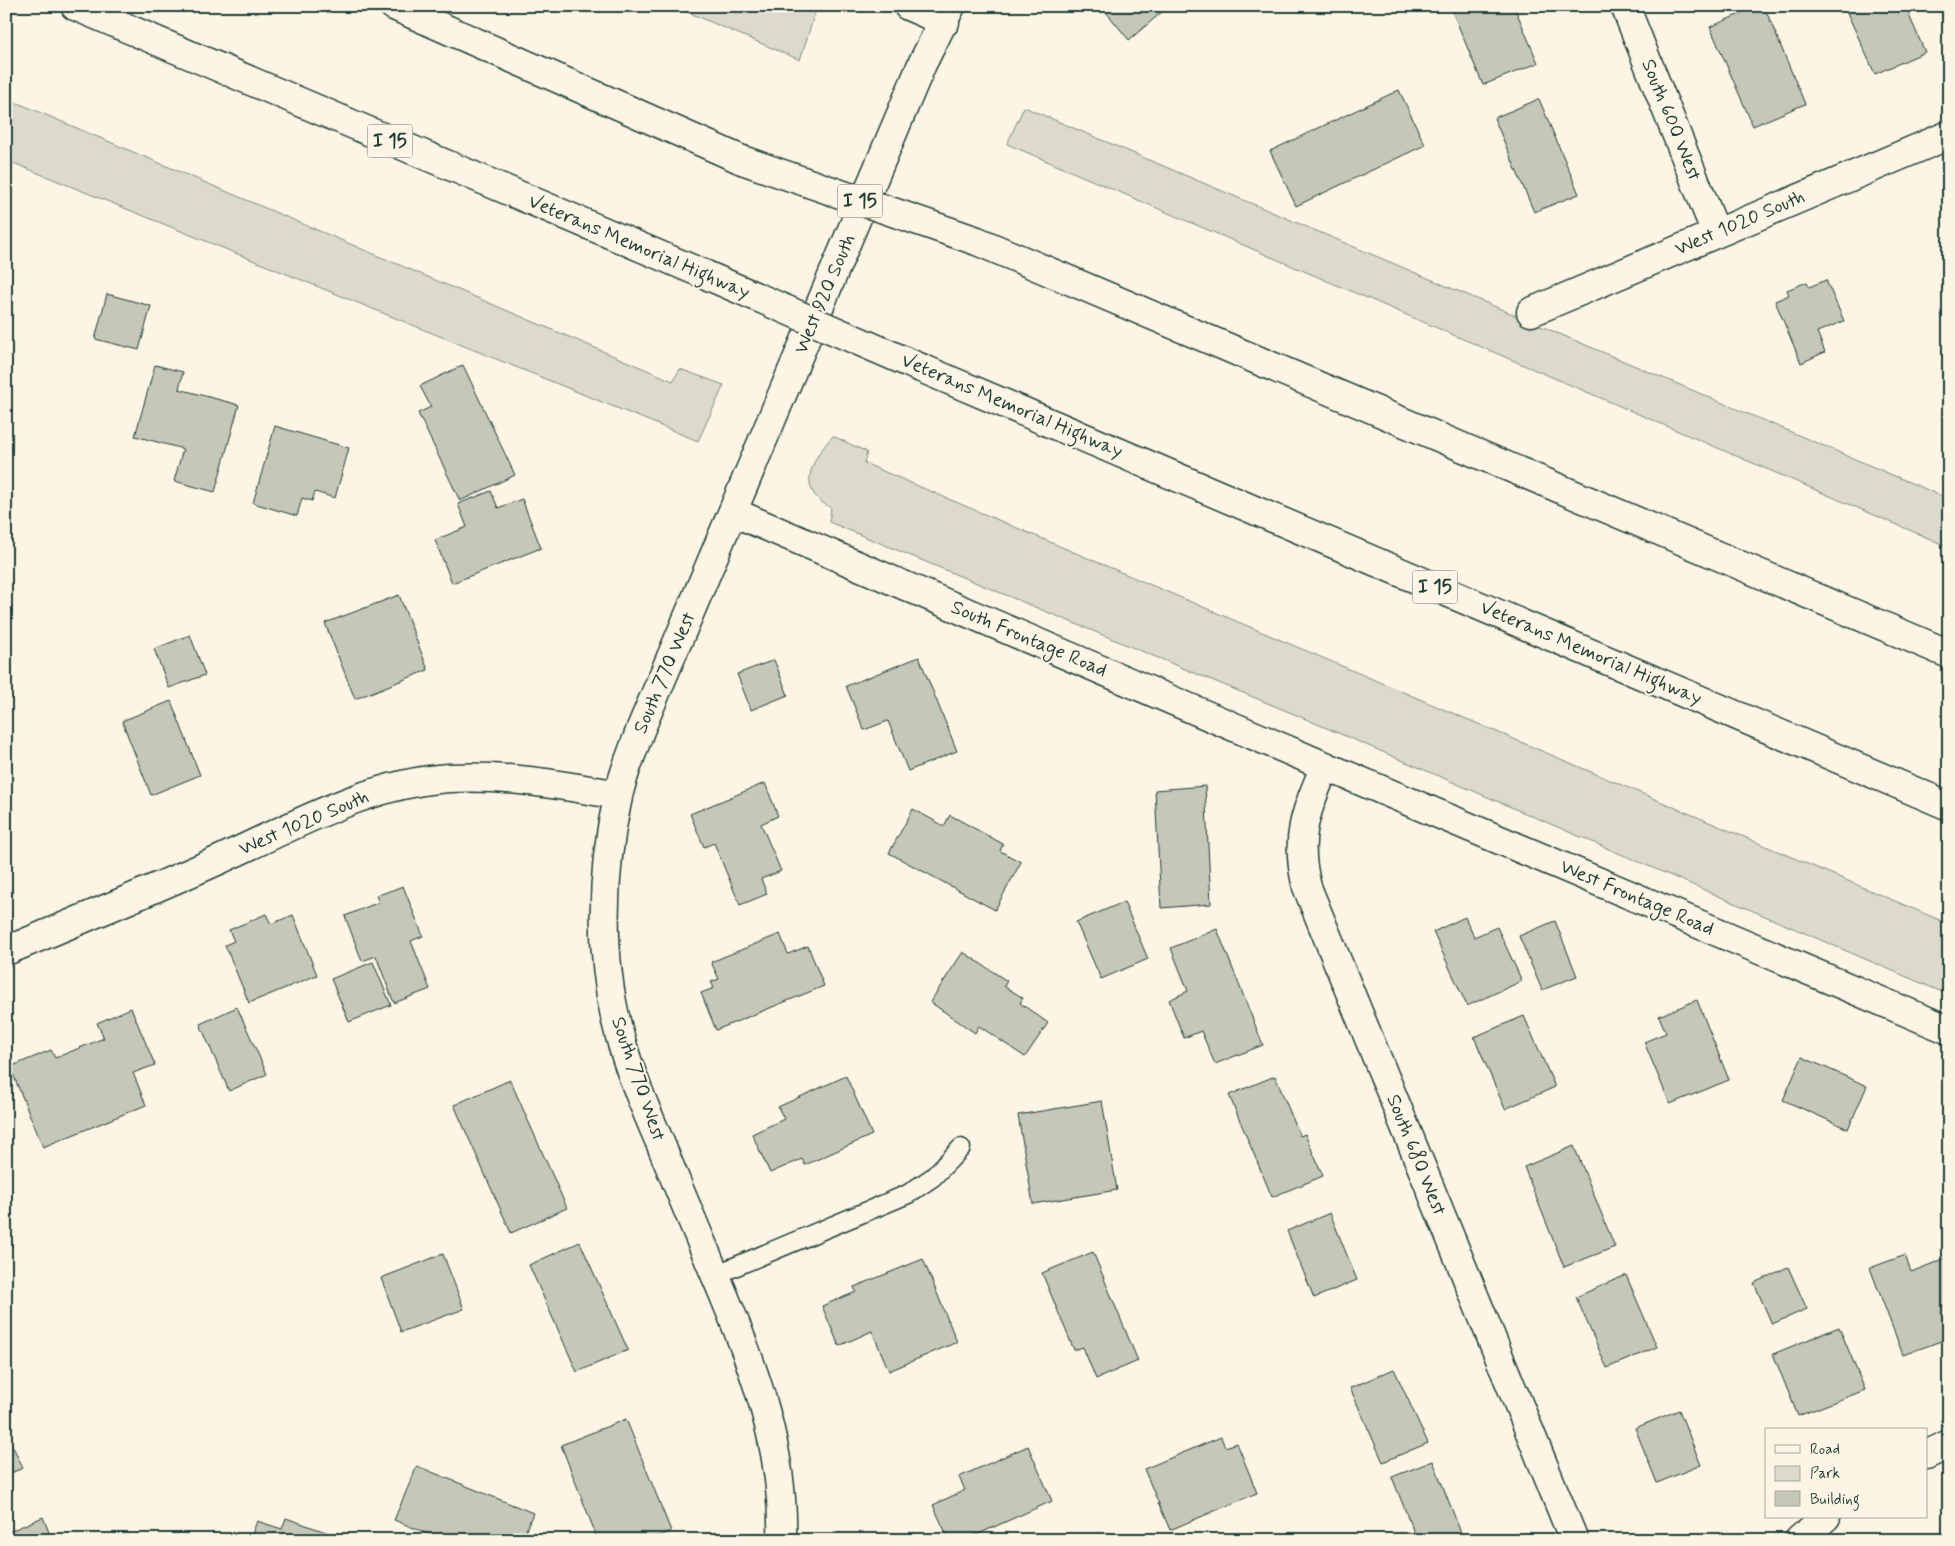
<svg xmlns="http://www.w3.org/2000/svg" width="1955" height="1546" font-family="Mynerve,sans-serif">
  <rect width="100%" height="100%" fill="#fcf5e5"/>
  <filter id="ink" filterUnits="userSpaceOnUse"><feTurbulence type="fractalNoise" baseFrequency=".02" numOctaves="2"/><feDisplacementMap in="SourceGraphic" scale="10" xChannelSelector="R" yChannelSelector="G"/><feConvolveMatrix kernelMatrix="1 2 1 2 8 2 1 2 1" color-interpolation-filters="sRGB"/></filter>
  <g filter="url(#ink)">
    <g fill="#dcdacc" stroke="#7e8c80">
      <path d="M 673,6 L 809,6 L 816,10 L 800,60 Z"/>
      <path d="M 6,98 L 673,381 L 680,369 L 724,385 L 698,441 L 6,160 Z"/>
      <path d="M 1024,107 L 1949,499 L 1949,547 L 1007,144 Z"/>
      <path d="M 833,436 L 867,452 L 864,463 L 1949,924 L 1949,995 L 1294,714 L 829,522 L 831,508 C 827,505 821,503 818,499 C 798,479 819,451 833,436 Z"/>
    </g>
    <g fill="#c5c7b9" stroke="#1f3d34">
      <path d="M 1101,6 L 1169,6 L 1129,40 Z"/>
      <path d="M 1450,6 L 1514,6 L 1538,63 L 1483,85 Z"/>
      <path d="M 1758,6 L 1764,6 L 1805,104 L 1753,126 L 1710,27 Z"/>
      <path d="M 1844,6 L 1905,6 L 1925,52 L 1875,74 Z"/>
      <path d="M 1399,90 L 1425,145 L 1296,206 L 1270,151 Z"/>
      <path d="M 1539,99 L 1579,194 L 1534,212 L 1494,118 Z"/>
      <path d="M 1826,280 L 1844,321 L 1817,332 L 1825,352 L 1801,363 L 1775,301 L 1789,295 L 1787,290 L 1807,282 L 1809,287 Z"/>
      <path d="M 107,294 L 151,306 L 139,350 L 95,339 Z"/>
      <path d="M 155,365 L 183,372 L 179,389 L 239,405 L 215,492 L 174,481 L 183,449 L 135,436 Z"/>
      <path d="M 463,365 L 515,475 L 460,501 L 418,413 L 431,407 L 420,386 Z"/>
      <path d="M 1949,415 L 1949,432 L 1942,417 Z"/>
      <path d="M 275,426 L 349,448 L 335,498 L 315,492 L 312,501 L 302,498 L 297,516 L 253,503 Z"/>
      <path d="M 491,491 L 498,508 L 522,499 L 541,548 L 452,583 L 435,540 L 467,527 L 458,504 Z"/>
      <path d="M 399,595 L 428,670 L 355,699 L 325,623 Z"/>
      <path d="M 190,635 L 205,675 L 169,688 L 154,649 Z"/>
      <path d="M 919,657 L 957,751 L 908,771 L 888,721 L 864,730 L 846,686 Z"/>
      <path d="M 774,660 L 788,695 L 751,710 L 737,674 Z"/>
      <path d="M 171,701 L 200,775 L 151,795 L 122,721 Z"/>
      <path d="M 765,783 L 778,816 L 761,824 L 781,871 L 761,879 L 767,894 L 740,905 L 714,843 L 704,847 L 690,814 Z"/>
      <path d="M 1205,786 L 1211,904 L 1161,908 L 1155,790 Z"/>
      <path d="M 913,809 L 944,826 L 950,815 L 1003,844 L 1000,851 L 1021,862 L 995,910 L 889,853 Z"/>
      <path d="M 403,886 L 423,936 L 411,941 L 430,989 L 394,1003 L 376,956 L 362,961 L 345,916 L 379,902 L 376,896 Z"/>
      <path d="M 1124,902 L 1148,959 L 1101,979 L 1076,922 Z"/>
      <path d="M 266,914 L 271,924 L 293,915 L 317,975 L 249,1003 L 225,945 L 234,941 L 229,930 Z"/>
      <path d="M 1465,917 L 1474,937 L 1497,927 L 1522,981 L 1467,1006 L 1433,932 Z"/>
      <path d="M 1555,921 L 1577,976 L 1542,990 L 1519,936 Z"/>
      <path d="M 1217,929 L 1263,1045 L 1215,1064 L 1201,1031 L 1184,1038 L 1169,1000 L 1188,991 L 1171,948 Z"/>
      <path d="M 780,934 L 788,954 L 808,946 L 824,986 L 716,1030 L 701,993 L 714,988 L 711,982 L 719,979 L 711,962 Z"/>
      <path d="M 963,952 L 1007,981 L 1004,986 L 1023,998 L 1020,1003 L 1048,1023 L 1025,1057 L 979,1026 L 975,1033 L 930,1002 Z"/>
      <path d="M 373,962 L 391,1005 L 349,1022 L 331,979 Z"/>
      <path d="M 1697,1000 L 1729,1080 L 1670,1104 L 1644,1042 L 1666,1033 L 1659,1016 Z"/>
      <path d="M 237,1007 L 267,1074 L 229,1091 L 200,1024 Z"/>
      <path d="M 131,1008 L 155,1065 L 133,1073 L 146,1105 L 43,1147 L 10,1067 L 51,1050 L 55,1058 L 104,1038 L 97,1023 Z"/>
      <path d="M 1524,1016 L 1555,1087 L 1505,1109 L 1474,1037 Z"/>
      <path d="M 1802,1057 L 1867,1086 L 1848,1129 L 1783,1100 Z"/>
      <path d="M 846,1076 L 872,1135 L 805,1165 L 802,1159 L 770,1173 L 752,1134 L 784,1119 L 778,1107 Z"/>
      <path d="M 1275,1076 L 1300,1136 L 1305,1134 L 1323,1176 L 1272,1197 L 1229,1095 Z"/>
      <path d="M 510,1080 L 567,1208 L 511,1233 L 454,1105 Z"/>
      <path d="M 1102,1101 L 1117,1190 L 1033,1204 L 1018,1115 Z"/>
      <path d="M 1574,1146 L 1615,1247 L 1564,1267 L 1524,1167 Z"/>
      <path d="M 1330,1213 L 1357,1280 L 1314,1298 L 1287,1231 Z"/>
      <path d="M 580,1242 L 628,1350 L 577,1372 L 529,1265 Z"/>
      <path d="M 1093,1252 L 1138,1361 L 1096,1379 L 1083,1347 L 1074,1350 L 1042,1273 Z"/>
      <path d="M 443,1254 L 464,1309 L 401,1332 L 381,1278 Z"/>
      <path d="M 1905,1255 L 1911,1272 L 1949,1257 L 1949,1338 L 1903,1355 L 1870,1268 Z"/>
      <path d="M 923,1259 L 957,1342 L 889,1371 L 872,1331 L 839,1346 L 822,1306 L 856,1292 L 854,1287 Z"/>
      <path d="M 1788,1267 L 1807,1309 L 1772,1324 L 1754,1283 Z"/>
      <path d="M 1626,1275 L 1657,1347 L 1607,1368 L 1576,1297 Z"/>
      <path d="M 1839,1327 L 1865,1390 L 1798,1416 L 1773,1354 Z"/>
      <path d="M 1394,1369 L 1428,1443 L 1383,1462 L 1350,1388 Z"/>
      <path d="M 1679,1410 L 1701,1465 L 1657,1483 L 1635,1428 Z"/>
      <path d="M 626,1419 L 671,1531 L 649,1540 L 598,1540 L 561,1445 Z"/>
      <path d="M 6,1432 L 23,1468 L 6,1475 Z"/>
      <path d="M 1221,1437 L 1225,1447 L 1237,1443 L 1257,1493 L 1170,1530 L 1144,1469 Z"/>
      <path d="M 1028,1446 L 1052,1501 L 965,1540 L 949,1540 L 933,1505 L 965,1490 L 959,1477 Z"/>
      <path d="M 1433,1461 L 1463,1538 L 1459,1540 L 1417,1540 L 1392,1477 Z"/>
      <path d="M 417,1466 L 533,1513 L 522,1540 L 434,1540 L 436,1537 L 394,1520 Z"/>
      <path d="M 43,1517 L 52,1540 L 6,1540 L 6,1533 Z"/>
      <path d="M 286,1518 L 346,1539 L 250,1540 L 257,1521 L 282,1529 Z"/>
    </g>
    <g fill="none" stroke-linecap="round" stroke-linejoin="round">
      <defs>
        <path id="lane" d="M 715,1275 L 908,1194 L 933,1177 L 961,1148"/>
        <g id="street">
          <path d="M 908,6 L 945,22"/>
          <path d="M 1625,6 L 1716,233"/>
          <path d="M 1531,312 L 1949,135"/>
          <path d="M 733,512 L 1325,766 L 1949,1030"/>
          <path d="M 1325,766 C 1306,812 1294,837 1307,887 L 1574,1540"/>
          <path d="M 6,951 C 77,921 148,892 219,860 C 292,827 368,783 449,778 C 507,775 562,785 618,795"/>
          <path d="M 1926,1455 L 1949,1444"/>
          <path d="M 1799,1540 L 1826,1517"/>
        </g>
        <path id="secondary" d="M 782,1540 C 785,1450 754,1367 720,1286 C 700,1239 680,1192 661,1145 C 645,1108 629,1071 619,1033 C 599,958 601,872 618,797 C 623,773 633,751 641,728 L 922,64 L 951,6"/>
        <g id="highway">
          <path d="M 75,6 L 706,275"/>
          <path d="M 394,6 L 742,160"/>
          <path d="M 977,241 L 1949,654"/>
          <path d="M 921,368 L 1949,806"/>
        </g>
      </defs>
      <use href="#lane" stroke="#1f3d34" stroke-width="21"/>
      <use href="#street" stroke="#1f3d34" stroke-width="31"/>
      <use href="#secondary" stroke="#1f3d34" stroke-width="31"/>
      <use href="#highway" stroke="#1f3d34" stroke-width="31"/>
      <use href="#lane" stroke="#fcf5e5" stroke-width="18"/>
      <use href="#street" stroke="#fcf5e5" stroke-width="28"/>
      <use href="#secondary" stroke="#fcf5e5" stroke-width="28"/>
      <use href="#highway" stroke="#fcf5e5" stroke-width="28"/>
      <defs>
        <g id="highway-bridge">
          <path d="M 742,160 L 977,241"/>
          <path d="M 706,275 L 921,368"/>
        </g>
      </defs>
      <use href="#highway-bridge" stroke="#1f3d34" stroke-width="31" stroke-linecap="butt"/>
      <use href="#highway-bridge" stroke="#fcf5e5" stroke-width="28"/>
    </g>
  </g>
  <g text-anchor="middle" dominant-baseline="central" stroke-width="4.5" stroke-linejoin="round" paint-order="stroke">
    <g fill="#fcf5e5" stroke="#617469" stroke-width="1">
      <rect x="367.5" y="124.5" width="45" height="33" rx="4"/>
      <rect x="837.5" y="184.5" width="45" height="33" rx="4"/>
      <rect x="1412.5" y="570.5" width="45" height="33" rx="4"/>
    </g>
    <g font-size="19" font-weight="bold" fill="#1f3d34">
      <text x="390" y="141">I 15</text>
      <text x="860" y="201">I 15</text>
      <text x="1435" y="587">I 15</text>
    </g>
    <g font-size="20" fill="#1f3d34" stroke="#fcf5e5">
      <text transform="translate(1671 120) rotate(68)">South 600 West</text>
      <text transform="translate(1740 223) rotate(-23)">West 1020 South</text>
      <text transform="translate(639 247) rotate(23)">Veterans Memorial Highway</text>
      <text transform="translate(825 294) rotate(-67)">West 920 South</text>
      <text transform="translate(1012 406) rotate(23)">Veterans Memorial Highway</text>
      <text transform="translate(1029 639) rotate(23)">South Frontage Road</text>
      <text transform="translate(1591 653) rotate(23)">Veterans Memorial Highway</text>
      <text transform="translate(665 673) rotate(-67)">South 770 West</text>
      <text transform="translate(304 823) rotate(-23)">West 1020 South</text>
      <text transform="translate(1637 898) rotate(23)">West Frontage Road</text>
      <text transform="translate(638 1079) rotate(71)">South 770 West</text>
      <text transform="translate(1416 1155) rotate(68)">South 680 West</text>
    </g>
  </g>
  <rect width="1955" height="1546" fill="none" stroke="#fcf5e5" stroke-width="25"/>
  <rect x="12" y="12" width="1930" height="1521" fill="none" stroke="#1f3d34" stroke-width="2" filter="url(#ink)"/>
  <rect x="1765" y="1428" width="162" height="90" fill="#fcf5e5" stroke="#a4ab9e"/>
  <rect x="1775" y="1445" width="25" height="8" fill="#fcf5e5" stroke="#a4ab9e"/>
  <text x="1810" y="1454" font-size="15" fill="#1f3d34">Road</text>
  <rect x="1775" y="1466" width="25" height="15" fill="#dcdacc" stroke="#a4ab9e"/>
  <text x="1810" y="1478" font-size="15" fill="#1f3d34">Park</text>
  <rect x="1775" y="1491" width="25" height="15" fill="#c5c7b9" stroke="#a4ab9e"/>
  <text x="1810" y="1504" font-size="15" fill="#1f3d34">Building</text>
</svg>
